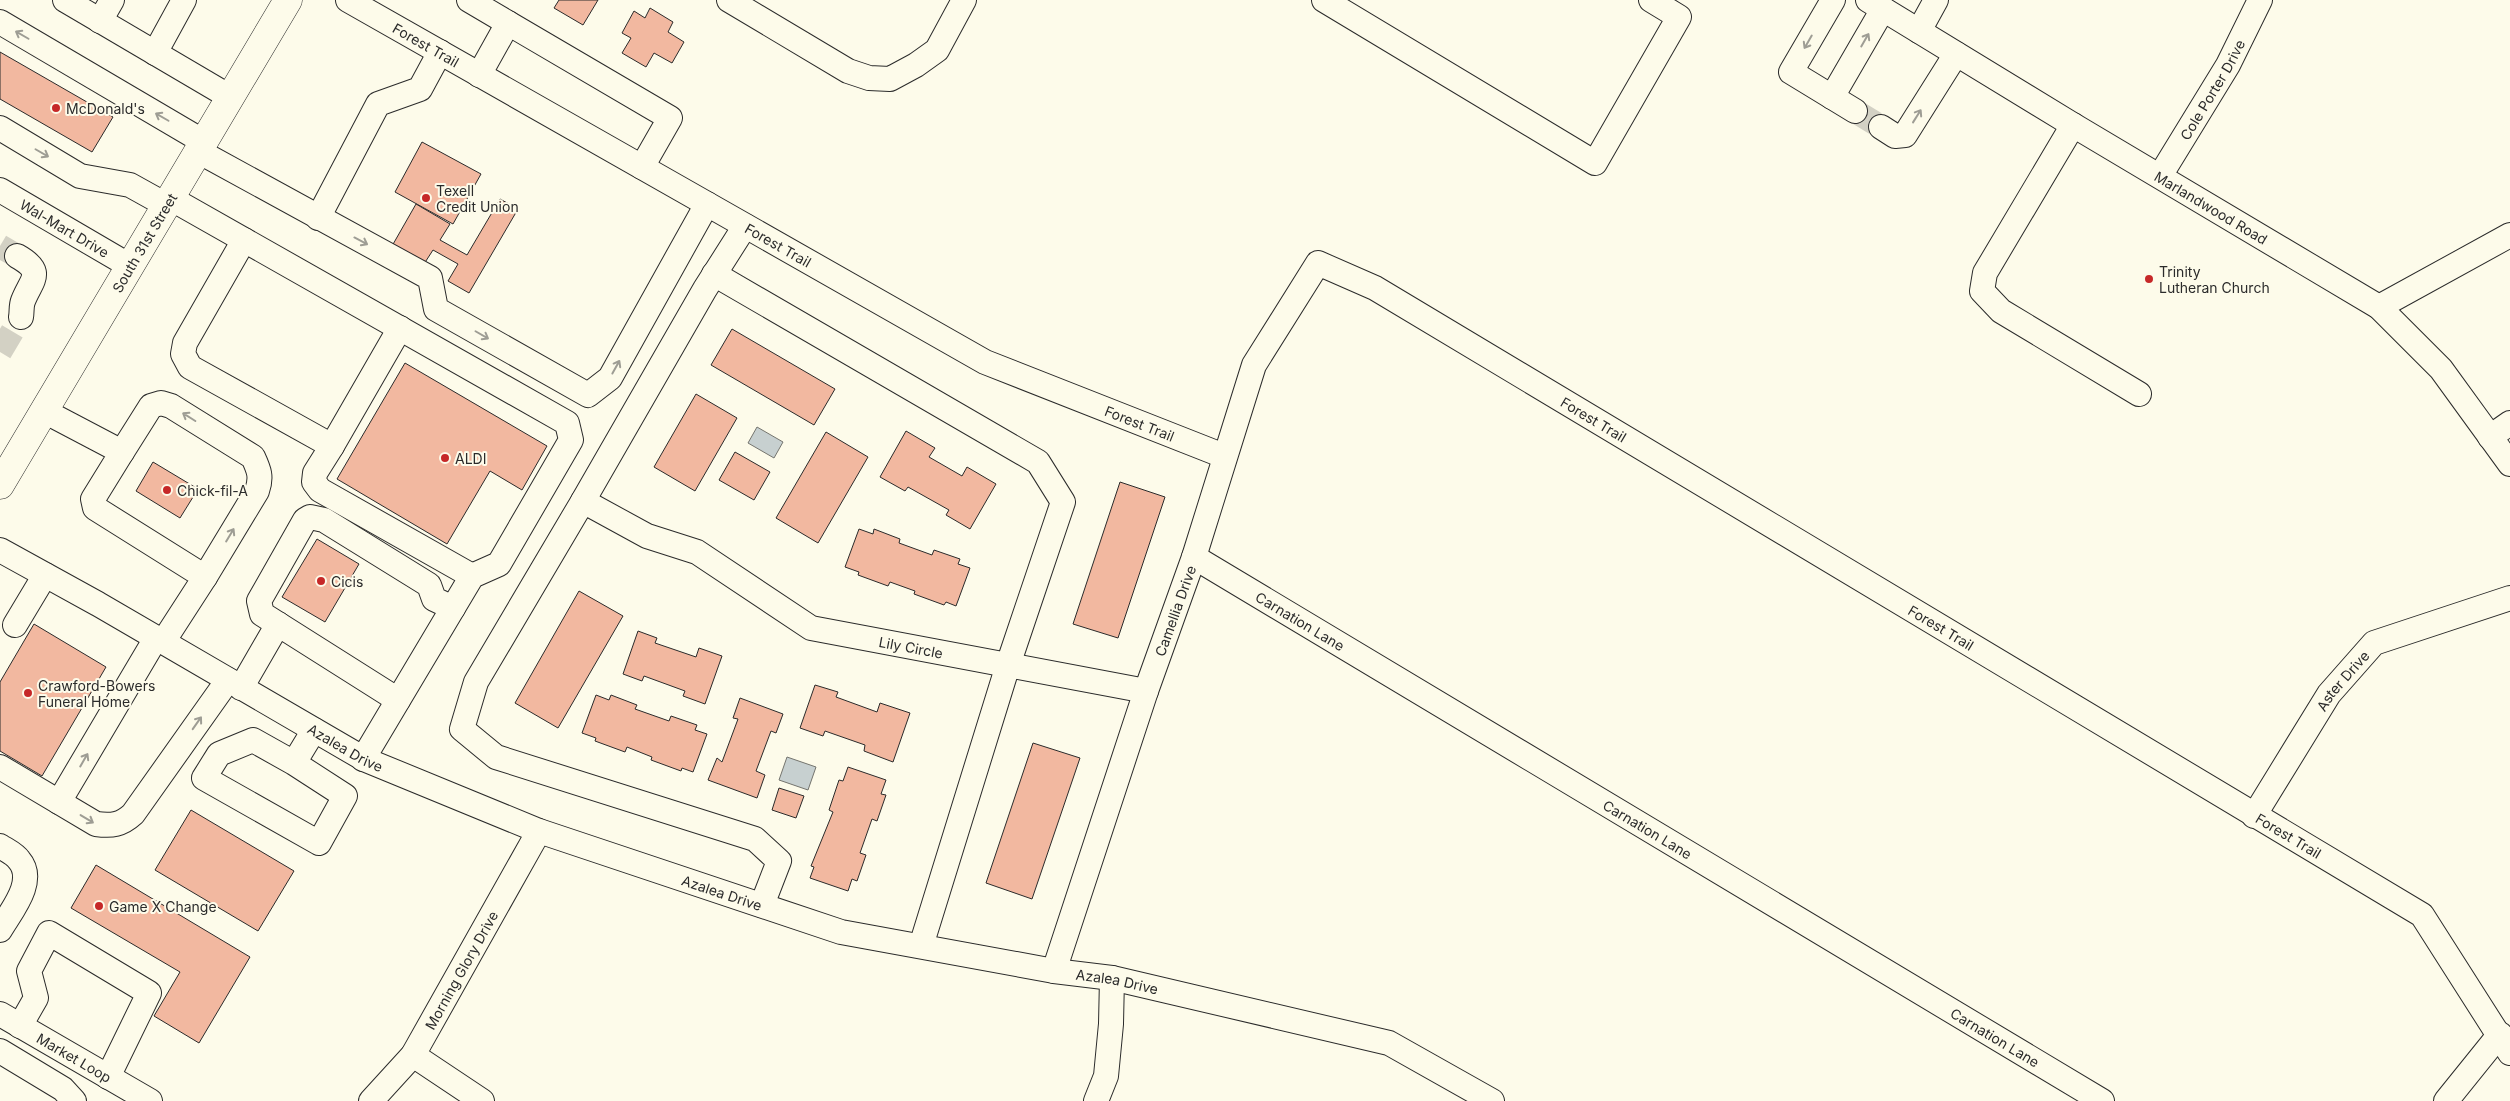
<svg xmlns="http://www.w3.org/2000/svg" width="2510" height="1101" font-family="Inter,sans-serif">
  <rect width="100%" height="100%" fill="#fdfbea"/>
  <g fill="#c7d0d0" stroke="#74746e">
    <path d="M 757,427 L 783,442 L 774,458 L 748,443 Z"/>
    <path d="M 787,757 L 816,767 L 808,790 L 779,780 Z"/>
  </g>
  <g fill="#f2b8a0" stroke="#2b2b2b">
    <path d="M 559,0 L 598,0 L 583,25 L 554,8 Z"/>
    <path d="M 650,8 L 673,22 L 668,32 L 684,42 L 672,63 L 654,53 L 646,67 L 622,53 L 631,38 L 622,33 L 634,11 L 645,18 Z"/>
    <path d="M 0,52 L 113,117 L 92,152 L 0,99 Z"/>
    <path d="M 422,142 L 481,174 L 453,224 L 395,192 Z"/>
    <path d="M 500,199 L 518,209 L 469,293 L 448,281 L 458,264 L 433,250 L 424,264 L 392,246 L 416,204 L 450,224 L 440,240 L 467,255 Z"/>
    <path d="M 732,329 L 835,389 L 814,425 L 711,365 Z"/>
    <path d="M 405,363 L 547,446 L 522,490 L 490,471 L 447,544 L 337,479 Z"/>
    <path d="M 696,394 L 737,418 L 695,491 L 654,467 Z"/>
    <path d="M 906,431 L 935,448 L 929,457 L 962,476 L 967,467 L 996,484 L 970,529 L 946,515 L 949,510 L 908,487 L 905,491 L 880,477 Z"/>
    <path d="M 826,432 L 868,457 L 818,543 L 776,518 Z"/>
    <path d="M 735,452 L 770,472 L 754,500 L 719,480 Z"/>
    <path d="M 153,462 L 198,489 L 180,518 L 136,491 Z"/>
    <path d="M 1120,482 L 1165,497 L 1118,638 L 1073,624 Z"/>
    <path d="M 859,529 L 873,534 L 874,529 L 900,539 L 899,543 L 932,555 L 934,550 L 960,559 L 958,564 L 970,568 L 956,606 L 946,602 L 944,605 L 914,594 L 915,591 L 890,582 L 888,586 L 858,575 L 859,572 L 845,567 Z"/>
    <path d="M 317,539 L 359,564 L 325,622 L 282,597 Z"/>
    <path d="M 579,591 L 623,616 L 558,728 L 515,703 Z"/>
    <path d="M 34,624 L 106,667 L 42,776 L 0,751 L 0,682 Z"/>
    <path d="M 638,631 L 657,638 L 655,643 L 696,657 L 699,648 L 722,656 L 705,704 L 683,696 L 685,691 L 644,676 L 642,681 L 623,674 Z"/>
    <path d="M 815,685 L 838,692 L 836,697 L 877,712 L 880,703 L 910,713 L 893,762 L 864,751 L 865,745 L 825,731 L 823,736 L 800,728 Z"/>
    <path d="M 596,695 L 609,700 L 611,695 L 637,705 L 635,709 L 669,721 L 671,716 L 697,725 L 695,730 L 707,734 L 693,772 L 682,768 L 681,771 L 651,760 L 652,757 L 627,747 L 625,752 L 595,741 L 596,738 L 582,733 Z"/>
    <path d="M 740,698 L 783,714 L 776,733 L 771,731 L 756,771 L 765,775 L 757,798 L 708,780 L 717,758 L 722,762 L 738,719 L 733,718 Z"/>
    <path d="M 1033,743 L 1080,758 L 1032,899 L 986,883 Z"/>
    <path d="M 848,767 L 886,780 L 881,794 L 886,795 L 877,821 L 872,819 L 860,853 L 866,855 L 857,881 L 852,879 L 848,891 L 810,878 L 814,867 L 811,866 L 833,812 L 829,810 L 839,780 L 843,781 Z"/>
    <path d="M 779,788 L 804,796 L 796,818 L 772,810 Z"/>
    <path d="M 191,810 L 294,871 L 258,931 L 155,870 Z"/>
    <path d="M 96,865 L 250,957 L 199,1043 L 154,1016 L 180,972 L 71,908 Z"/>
  </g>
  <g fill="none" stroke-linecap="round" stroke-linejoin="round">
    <g stroke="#d3d1c4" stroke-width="24" stroke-dasharray="24 12" stroke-linecap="butt">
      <path d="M 1855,111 L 1881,127"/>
      <path d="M 0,246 L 17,256"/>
      <path d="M 0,352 L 21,317"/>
    </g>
    <defs>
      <g id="minor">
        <path d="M 65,0 L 230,97"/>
        <path id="s1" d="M 348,0 L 985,362 L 1224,456"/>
        <path d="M 469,0 L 508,23"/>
        <path d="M 729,0 L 848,71 L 869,78 L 890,79 L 916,65 L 937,50 L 964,0"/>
        <path d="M 1324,0 L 1595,163 L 1679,17 L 1651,0"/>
        <path d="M 1833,0 L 1791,72 L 1855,111"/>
        <path id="s2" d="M 1868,0 L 2073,125 L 2379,307 L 2441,369 L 2510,464"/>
        <path d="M 100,21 L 112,0"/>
        <path d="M 0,22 L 204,142"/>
        <path d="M 1919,31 L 1936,0"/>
        <path d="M 155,53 L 184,0"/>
        <path d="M 479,75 L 508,23 L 670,118 L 642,167"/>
        <path d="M 1832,97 L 1883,9"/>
        <path d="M 2073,125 L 1985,273 L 1982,291 L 2001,311 L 2139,394"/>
        <path d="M 1881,127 L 1895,136 L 1905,135 L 1956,54"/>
        <path d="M 0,128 L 80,176 L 130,185 L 166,205"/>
        <path d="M 198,151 L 430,278 L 436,309 L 588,395 L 610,378 L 707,204"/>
        <path id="s3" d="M 2160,176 L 2228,65 L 2260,0"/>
        <path id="s4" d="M 0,190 L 130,266"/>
        <path d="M 170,198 L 567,423 L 571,440 L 499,564 L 472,576 L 363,759"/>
        <path d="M 318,218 L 378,104 L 420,89 L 440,52"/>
        <path d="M 244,240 L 185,343 L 183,354 L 190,367 L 332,446 L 400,328"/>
        <path d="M 17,256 C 46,272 31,280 23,301 C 21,306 22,312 21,317"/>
        <path d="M 714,274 L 1038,462 L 1063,502 L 1008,665 L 921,946"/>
        <path d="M 2379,307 L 2510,235"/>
        <path d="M 44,411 L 122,452 L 93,499 L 95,508 L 205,577 L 163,642"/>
        <path d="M 2490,437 L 2510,423"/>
        <path d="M 332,446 L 315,473 L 314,482 L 320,490 L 472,576"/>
        <path d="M 122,452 L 151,406 L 161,403 L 171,406 L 253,457 C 259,470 262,477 257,491 L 205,577"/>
        <path d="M 583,501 L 705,289 L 745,226"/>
        <path id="s5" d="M 0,550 L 98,604 L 366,760 L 539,831 L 841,932 L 1054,971 L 1112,978 L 1389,1043 L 1492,1101"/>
        <path id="s6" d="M 1194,557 L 2102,1101"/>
        <path d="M 15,625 L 45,575"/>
        <path d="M 241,688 L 278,624"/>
        <path d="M 398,700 L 262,614 L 259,601 L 305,520 L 310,517 L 324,520 L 429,585 L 434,599 L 453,608"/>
        <path d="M 294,763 L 345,796 L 319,843 L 204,778 L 219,754 L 253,740 L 294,763 L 314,730"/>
        <path d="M 0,767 L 96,824 C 112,826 121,825 133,814 L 228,680"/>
        <path d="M 59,802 L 156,638"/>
        <path id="s7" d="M 2254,816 L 2329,694 L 2374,643 L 2510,598"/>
        <path d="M 0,846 C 6,850 15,854 19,860 C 37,881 11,911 0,930"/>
        <path id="s8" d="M 762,905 L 779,861 L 755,839 L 496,757 L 462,729 L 476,682 L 583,501 L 647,536 L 697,552 L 811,628 L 1146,691"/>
        <path id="s9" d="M 1054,971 L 1146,691 L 1194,557 L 1254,365 L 1318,263 L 1375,288 L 2422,915 L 2510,1053"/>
        <path id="s10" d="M 0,1014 L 150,1101"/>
        <path d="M 20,1026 L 36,998 L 29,971 L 49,933 L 149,993 L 108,1077"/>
        <path d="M 0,1051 L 63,1089 L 74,1101"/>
        <path d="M 413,1055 L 482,1101"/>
        <path id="s11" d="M 371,1101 L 413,1055 L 539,831"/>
        <path d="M 1096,1101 L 1106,1076 L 1111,1024 L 1112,978"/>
        <path d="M 2446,1101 L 2500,1034"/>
      </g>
      <g id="major">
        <path id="s12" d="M 0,485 L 288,0"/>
      </g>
    </defs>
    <use href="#minor" stroke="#2b2b2b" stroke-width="26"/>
    <use href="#major" stroke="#2b2b2b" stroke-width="29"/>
    <use href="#minor" stroke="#fdfbea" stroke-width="24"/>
    <use href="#major" stroke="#fdfbea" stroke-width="28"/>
  </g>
  <defs><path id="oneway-shaft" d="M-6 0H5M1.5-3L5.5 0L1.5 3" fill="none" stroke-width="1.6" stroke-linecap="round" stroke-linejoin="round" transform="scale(1.25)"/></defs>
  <g stroke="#9e9d94">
    <use href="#oneway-shaft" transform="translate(22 35) rotate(-150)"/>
    <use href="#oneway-shaft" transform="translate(1865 40) rotate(-60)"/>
    <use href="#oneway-shaft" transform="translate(1808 42) rotate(120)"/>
    <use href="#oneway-shaft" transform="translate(1917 116) rotate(-58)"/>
    <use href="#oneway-shaft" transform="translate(162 117) rotate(-150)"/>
    <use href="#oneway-shaft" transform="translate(42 153) rotate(30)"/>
    <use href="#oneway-shaft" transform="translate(361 241) rotate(28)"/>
    <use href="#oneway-shaft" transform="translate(482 335) rotate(30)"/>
    <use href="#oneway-shaft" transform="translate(616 367) rotate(-61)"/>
    <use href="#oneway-shaft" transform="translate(189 417) rotate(-148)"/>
    <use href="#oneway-shaft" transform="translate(230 535) rotate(-59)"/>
    <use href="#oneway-shaft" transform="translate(197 723) rotate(-55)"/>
    <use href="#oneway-shaft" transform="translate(84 760) rotate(-60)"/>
    <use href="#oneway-shaft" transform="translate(87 819) rotate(31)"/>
  </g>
  <g fill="#c62828" stroke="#fdfbea" stroke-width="2">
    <circle cx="56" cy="108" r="5"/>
    <circle cx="426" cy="198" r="5"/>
    <circle cx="2149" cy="279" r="5"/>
    <circle cx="445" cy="458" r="5"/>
    <circle cx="167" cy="490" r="5"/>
    <circle cx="321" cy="581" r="5"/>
    <circle cx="28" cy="693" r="5"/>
    <circle cx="99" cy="906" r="5"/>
  </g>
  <g text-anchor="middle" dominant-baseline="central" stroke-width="4" stroke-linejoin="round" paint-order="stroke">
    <g font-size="14" fill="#2b2b2b" stroke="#fdfbea">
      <text stroke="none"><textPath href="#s1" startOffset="90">Forest Trail</textPath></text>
      <text stroke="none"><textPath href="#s3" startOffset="101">Cole Porter Drive</textPath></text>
      <text stroke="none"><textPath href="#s2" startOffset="401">Marlandwood Road</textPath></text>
      <text stroke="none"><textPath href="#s4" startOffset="75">Wal-Mart Drive</textPath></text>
      <text stroke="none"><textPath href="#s12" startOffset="282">South 31st Street</textPath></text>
      <text stroke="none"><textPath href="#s1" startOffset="495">Forest Trail</textPath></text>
      <text stroke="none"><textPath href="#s9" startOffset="1076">Forest Trail</textPath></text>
      <text stroke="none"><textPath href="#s1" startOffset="899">Forest Trail</textPath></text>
      <text stroke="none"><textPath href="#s9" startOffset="380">Camellia Drive</textPath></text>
      <text stroke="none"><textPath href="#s6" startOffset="124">Carnation Lane</textPath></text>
      <text stroke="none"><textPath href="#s9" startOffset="1481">Forest Trail</textPath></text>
      <text stroke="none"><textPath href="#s8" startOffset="1019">Lily Circle</textPath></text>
      <text stroke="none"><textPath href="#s7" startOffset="162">Aster Drive</textPath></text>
      <text stroke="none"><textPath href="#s5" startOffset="398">Azalea Drive</textPath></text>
      <text stroke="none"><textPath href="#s6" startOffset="529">Carnation Lane</textPath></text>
      <text stroke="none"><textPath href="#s9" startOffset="1886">Forest Trail</textPath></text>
      <text stroke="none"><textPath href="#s5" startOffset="802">Azalea Drive</textPath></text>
      <text stroke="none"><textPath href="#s11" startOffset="160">Morning Glory Drive</textPath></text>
      <text stroke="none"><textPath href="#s5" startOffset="1208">Azalea Drive</textPath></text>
      <text stroke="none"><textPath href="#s6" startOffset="934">Carnation Lane</textPath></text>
      <text stroke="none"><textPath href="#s10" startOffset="86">Market Loop</textPath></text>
    </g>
    <g font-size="14" fill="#2b2b2b" stroke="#fdfbea" text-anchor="start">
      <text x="66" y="108">McDonald's</text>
      <text x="436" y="190">Texell<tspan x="436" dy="16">Credit Union</tspan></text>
      <text x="2159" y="271">Trinity<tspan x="2159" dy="16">Lutheran Church</tspan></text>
      <text x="455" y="458">ALDI</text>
      <text x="177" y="490">Chick-fil-A</text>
      <text x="331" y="581">Cicis</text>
      <text x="38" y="685">Crawford-Bowers<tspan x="38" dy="16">Funeral Home</tspan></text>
      <text x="109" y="906">Game X Change</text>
    </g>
  </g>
</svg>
